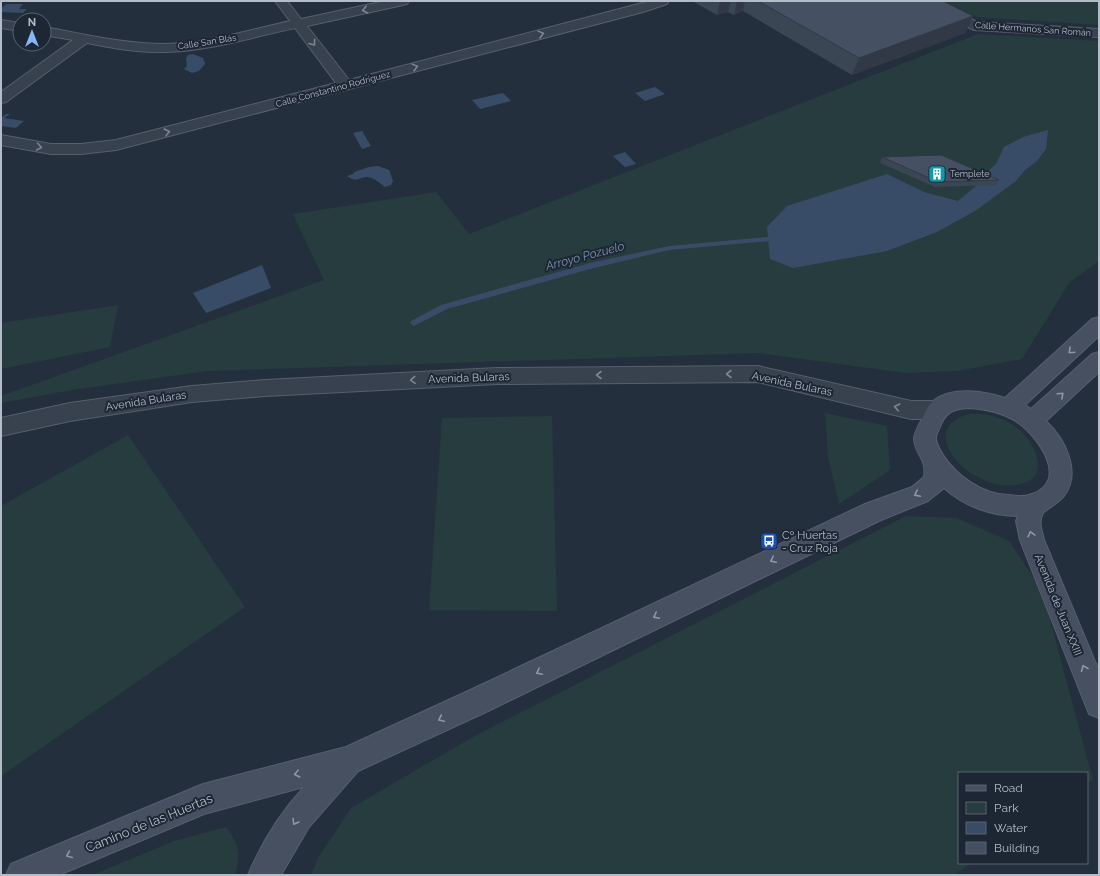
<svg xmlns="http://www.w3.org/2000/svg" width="1100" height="876" font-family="Raleway,sans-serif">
  <rect width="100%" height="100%" fill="#242f3e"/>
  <g fill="#263c3f">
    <path d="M 945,1 L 1099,1 L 1099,25 L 976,17 Z"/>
    <path d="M 978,34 L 1099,41 L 1099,261 L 1069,283 L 1022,359 L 957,371 L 905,373 L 759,353 L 207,371 L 72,390 L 1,403 L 1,396 L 324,280 L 293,214 L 436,192 L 469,234 Z"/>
    <path d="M 118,305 L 110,347 L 1,369 L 1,323 Z"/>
    <path d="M 825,413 L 887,426 L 890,470 L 839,504 L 828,457 Z"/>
    <path d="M 969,414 C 985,413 999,416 1013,425 C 1032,437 1054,475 1021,484 C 974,497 911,429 969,414 Z"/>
    <path d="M 552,416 L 557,611 L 429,610 L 442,418 Z"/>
    <path d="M 128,435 L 245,607 L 1,776 L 1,506 Z"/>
    <path d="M 906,516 L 957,518 L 1009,541 L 1042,590 L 1093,780 L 1087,784 L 1087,773 L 959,773 L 959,863 L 972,863 L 954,875 L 311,875 L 318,858 L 351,808 L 471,738 Z"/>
    <path d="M 226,827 C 239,844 241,854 235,875 L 92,875 L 174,841 Z"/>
  </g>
  <g fill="#394c67">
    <path d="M 6,4 L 23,4 L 19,9 L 27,9 L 23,13 L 1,12 L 1,9 Z"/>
    <path d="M 193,54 L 203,58 L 205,64 L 199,71 L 192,73 L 184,69 C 189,65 186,64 186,58 L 188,55 Z"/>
    <path d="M 655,87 L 665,94 L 645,101 L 635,93 Z"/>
    <path d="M 503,93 L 511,101 L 480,109 L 472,100 Z"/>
    <path d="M 6,114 L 10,114 L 4,118 L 24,121 L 16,128 L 1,126 L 1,118 Z"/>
    <path d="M 1048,130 L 1046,149 L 1037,161 L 1025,170 L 1016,181 L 975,211 L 937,232 L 887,251 L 793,268 L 770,259 L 767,227 L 787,206 L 887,174 L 924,192 L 958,201 L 977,185 L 979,179 L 996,164 L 1004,147 L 1023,137 Z"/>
    <path d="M 362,131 L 371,146 L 362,149 L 353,133 Z"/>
    <path d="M 625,152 L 636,164 L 625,167 L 613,156 Z"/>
    <path d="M 378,166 L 389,170 L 393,181 L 391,185 L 385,187 C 380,183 373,177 367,177 C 357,178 357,183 347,176 L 353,174 L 354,172 L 369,167 Z"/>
    <path d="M 262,265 L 271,288 L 206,313 L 193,293 Z"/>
  </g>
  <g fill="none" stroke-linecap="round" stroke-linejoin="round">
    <path fill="#394c67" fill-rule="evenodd" d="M 768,237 L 771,237 L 771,241 L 669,250 L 590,269 L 447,309 L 414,326 L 410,323 L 411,321 L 441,305 L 590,263 L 669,246 Z"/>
    <defs>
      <g id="minor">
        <path d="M 275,1 L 287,1 L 301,19 L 385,1 L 409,1 L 407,4 L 403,5 L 307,26 L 349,80 L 650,1 L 669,1 L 667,4 L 643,12 L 116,150 L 81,154 L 51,154 L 1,145 L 1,135 L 51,144 L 81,144 L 116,140 L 336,83 L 295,28 C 253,37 209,51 165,52 C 139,53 113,48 87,43 L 6,102 L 1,103 L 1,92 L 73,40 L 44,35 L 44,27 C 84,34 124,44 164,44 C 206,44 249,30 290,21 Z"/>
        <path d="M 919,1 L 935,1 L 977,22 L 1099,29 L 1099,37 L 974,30 L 921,4 Z"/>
        <path d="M 1,20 L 20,23 L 20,31 L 1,28 Z"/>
        <path d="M 758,366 L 911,401 L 936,401 L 944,404 L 947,410 L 944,416 L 936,419 L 911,419 L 758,382 L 497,384 L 265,396 L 192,402 L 70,421 L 1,436 L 1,418 L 70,403 L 192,386 L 265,380 L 497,368 Z"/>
      </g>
      <path id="secondary" d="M 1099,317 L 1099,336 L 1025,405 L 1031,409 L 1092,354 L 1099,352 L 1099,372 L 1046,421 C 1065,439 1082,472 1064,496 C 1058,504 1046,509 1043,513 C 1038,522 1042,531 1044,540 L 1099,671 L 1099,718 L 1089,714 L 1085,704 L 1020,540 L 1016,521 L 1018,516 C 991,516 964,506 944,488 L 928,501 L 881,520 L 486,712 L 358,771 L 309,827 L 281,875 L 248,875 C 261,844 281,812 304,787 L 204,814 L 59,875 L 6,875 L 11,864 L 203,784 L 346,747 L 466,692 L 865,504 L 912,487 L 924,477 C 927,458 915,455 914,439 C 914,433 919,425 922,419 C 925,413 928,405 933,401 C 951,386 985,391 1005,398 L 1092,319 ZM 968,408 C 986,409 1002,412 1017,422 C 1038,436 1070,481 1032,494 C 1025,497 1015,496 1008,495 C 982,494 957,476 943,455 C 940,450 936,444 936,438 C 936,433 940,428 941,424 C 947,411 955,409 968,408 Z"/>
    </defs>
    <use href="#minor" stroke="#565f6c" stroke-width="2"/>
    <use href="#secondary" stroke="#565f6c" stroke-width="2"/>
    <use href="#minor" fill="#38414e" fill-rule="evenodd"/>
    <use href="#secondary" fill="#465061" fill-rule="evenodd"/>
  </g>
  <g fill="#3b4654">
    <path d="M 692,1 L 943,1 L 965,33 L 852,75 L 743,11 L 734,15 L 728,12 L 717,15 Z"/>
    <path d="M 882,157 L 999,180 L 996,185 L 935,187 L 880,163 Z"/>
  </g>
  <g fill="#303945">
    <path d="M 720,1 L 731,1 L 728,12 L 717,15 Z"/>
    <path d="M 737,1 L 745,1 L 743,11 L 734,15 Z"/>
    <path d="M 973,16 L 965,33 L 852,75 L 859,58 Z"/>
  </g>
  <g fill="#455162" stroke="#303945">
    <path d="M 758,1 L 943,1 L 973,16 L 859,58 Z"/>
    <path d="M 941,155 L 999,180 L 938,182 L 882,157 Z"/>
  </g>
  <defs><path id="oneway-chevron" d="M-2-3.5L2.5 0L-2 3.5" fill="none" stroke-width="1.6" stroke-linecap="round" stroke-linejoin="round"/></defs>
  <g stroke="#7c8592">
    <use href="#oneway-chevron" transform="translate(365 10) rotate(167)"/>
    <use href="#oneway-chevron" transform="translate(541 34) rotate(-15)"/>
    <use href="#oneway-chevron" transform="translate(313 43) rotate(53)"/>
    <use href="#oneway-chevron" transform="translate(415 67) rotate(-15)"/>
    <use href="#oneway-chevron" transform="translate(167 132) rotate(-14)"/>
    <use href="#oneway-chevron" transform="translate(39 147) rotate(10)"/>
    <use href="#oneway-chevron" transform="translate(729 374) rotate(180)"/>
    <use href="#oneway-chevron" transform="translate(599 375) rotate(180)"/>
    <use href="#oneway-chevron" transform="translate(413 380) rotate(177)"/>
    <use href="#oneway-chevron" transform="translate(897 407) rotate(-167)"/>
  </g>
  <g stroke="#8e96a5">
    <use href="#oneway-chevron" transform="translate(1071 351) rotate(137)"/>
    <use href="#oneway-chevron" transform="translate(1061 395) rotate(-43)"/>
    <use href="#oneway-chevron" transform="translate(917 494) rotate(154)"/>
    <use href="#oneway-chevron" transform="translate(1031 534) rotate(-104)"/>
    <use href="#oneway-chevron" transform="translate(773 560) rotate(154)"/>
    <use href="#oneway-chevron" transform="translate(656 616) rotate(154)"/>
    <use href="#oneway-chevron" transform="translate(1084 668) rotate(-112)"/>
    <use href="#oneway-chevron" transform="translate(539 672) rotate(154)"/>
    <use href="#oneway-chevron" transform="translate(441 719) rotate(155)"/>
    <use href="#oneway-chevron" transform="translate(297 774) rotate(166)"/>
    <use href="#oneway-chevron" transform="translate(295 822) rotate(121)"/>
    <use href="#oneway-chevron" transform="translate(69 855) rotate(157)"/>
  </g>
  <defs>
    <symbol id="building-square" viewBox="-11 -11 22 22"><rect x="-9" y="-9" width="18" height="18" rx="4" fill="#0f9aa8" stroke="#1d2633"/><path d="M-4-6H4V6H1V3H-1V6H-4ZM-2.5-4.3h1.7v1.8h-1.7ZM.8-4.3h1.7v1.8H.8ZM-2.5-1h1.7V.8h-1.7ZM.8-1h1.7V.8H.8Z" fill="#fff"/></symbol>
    <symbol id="bus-square" viewBox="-11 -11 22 22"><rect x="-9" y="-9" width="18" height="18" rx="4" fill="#1a4fb4" stroke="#1d2633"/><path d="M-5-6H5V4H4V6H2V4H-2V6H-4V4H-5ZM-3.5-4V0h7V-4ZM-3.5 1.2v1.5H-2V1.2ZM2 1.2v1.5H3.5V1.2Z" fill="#fff"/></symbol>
  </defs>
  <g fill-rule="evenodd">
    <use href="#building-square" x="927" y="164" width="20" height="20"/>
    <use href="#bus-square" x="759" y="531" width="20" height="20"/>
  </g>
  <g text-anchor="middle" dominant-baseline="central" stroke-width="4" stroke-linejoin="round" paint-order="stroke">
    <g font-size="9" fill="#b4bcc9" stroke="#1d2633">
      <text transform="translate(1033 29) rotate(4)">Calle Hermanos San Román</text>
      <text transform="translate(207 42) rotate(-9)">Calle San Blás</text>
      <text transform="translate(333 89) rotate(-15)">Calle Constantino Rodríguez</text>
    </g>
    <g font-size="9" fill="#b4bcc9" stroke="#1d2633" text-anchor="start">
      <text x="950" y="174">Templete</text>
    </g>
    <g font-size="11" fill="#b4bcc9" stroke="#1d2633">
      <text transform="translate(469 378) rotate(-2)">Avenida Bularas</text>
      <text transform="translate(792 384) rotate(12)">Avenida Bularas</text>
      <text transform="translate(146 401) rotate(-9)">Avenida Bularas</text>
      <text transform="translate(1058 605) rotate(68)">Avenida de Juan XXIII</text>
    </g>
    <g font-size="11" fill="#b4bcc9" stroke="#1d2633" text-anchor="start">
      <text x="782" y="535">Cº Huertas<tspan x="782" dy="13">- Cruz Roja</tspan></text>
    </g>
    <g font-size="12" font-style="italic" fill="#7c92b1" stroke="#1d2633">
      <text transform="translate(585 256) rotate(-15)">Arroyo Pozuelo</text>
    </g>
    <g font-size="13" fill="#b4bcc9" stroke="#1d2633">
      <text transform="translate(149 823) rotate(-22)">Camino de las Huertas</text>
    </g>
  </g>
  <rect width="1100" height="876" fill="none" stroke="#b4bcc9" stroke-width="4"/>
  <rect x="958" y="772" width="130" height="92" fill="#1d2633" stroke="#59626f"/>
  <rect x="966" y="785" width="20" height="6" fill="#465061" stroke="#59626f"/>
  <text x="994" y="792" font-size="12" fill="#b4bcc9">Road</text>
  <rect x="966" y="802" width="20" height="12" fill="#263c3f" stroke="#59626f"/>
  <text x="994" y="812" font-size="12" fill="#b4bcc9">Park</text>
  <rect x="966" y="822" width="20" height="12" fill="#394c67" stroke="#59626f"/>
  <text x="994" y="832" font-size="12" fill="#b4bcc9">Water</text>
  <rect x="966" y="842" width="20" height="12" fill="#455162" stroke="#59626f"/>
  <text x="994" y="852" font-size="12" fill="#b4bcc9">Building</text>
  <g transform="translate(32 32)"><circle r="19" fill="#1d2633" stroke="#59626f"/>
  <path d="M0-3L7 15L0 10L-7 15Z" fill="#8ab4f8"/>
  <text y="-6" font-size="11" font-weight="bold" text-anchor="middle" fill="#b4bcc9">N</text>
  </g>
</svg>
